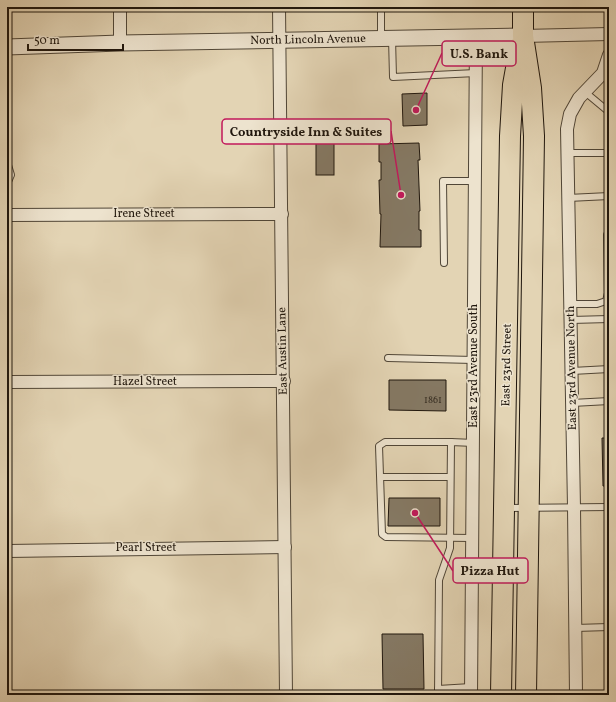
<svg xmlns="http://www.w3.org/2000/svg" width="616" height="702" font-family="Vollkorn,serif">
  <rect width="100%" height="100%" fill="#e3d4b4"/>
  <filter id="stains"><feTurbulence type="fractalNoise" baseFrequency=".005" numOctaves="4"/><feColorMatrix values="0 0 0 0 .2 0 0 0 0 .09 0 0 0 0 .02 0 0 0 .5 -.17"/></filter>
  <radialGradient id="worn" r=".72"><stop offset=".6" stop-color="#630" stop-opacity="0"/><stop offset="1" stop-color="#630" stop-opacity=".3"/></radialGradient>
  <g fill="#857964" stroke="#1f160d">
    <path d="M 427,93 L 427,125 L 403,126 L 402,94 Z"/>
    <rect x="316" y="138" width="18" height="37"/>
    <path d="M 419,143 L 420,160 L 418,160 L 420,211 L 419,211 L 419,230 L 421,230 L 421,247 L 380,247 L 381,214 L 380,214 L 379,180 L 381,180 L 381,162 L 379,162 L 379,144 Z"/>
    <path d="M 389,380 L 446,380 L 446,411 L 389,410 Z"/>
    <path d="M 602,438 L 609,438 L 609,486 L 603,486 Z"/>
    <path d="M 389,498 L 440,498 L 440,526 L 388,526 Z"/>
    <path d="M 382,634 L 423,634 L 424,689 L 383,689 Z"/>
    <rect x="606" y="656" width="3" height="39"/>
  </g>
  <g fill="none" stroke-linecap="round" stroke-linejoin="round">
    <defs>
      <g id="service">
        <path d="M 381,38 L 381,7"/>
        <path d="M 392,38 L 393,77 L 476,73"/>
        <path d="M 585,92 L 609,112"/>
        <path d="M 567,153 L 609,153"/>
        <path d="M 7,162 L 11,175 L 7,184"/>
        <path d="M 568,198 L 609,196"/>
        <path d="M 444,263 L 443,181 L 476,181"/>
        <path d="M 571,304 L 597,304 L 606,301 L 608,293 L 607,235"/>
        <path d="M 571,320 L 609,319"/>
        <path d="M 388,358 L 474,360"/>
        <path d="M 572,371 L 609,369"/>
        <path d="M 572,403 L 609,401"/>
        <path d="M 451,442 L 385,442 L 379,446 L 382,534 L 386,537 L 472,538"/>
        <path d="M 381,477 L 450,477"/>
        <path d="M 506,508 L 609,507"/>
        <path d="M 575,628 L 609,627"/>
        <path d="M 438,689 L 471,687"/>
        <path d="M 438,695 L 439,580 L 450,548 L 451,442 L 474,443"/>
      </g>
      <g id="minor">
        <path d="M 120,7 L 120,43"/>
        <path d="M 279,7 L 286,695"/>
        <path d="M 523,36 L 609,34"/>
        <path d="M 7,215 L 282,214"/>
        <path d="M 7,382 L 284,381"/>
        <path d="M 7,551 L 285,547"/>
        <path d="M 471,695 L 476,37"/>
        <path d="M 576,695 L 574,507 L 567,129 L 570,114 L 579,98 L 603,73 L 609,55"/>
      </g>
      <path id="tertiary" d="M 7,47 L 120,43 L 523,36"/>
      <g id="primary">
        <path d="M 523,7 L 523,36 L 531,88 L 534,136 L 526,695"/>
        <path d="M 501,695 L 510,136 L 513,85 L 520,46"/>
      </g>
    </defs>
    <use href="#service" stroke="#504637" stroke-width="8"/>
    <use href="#minor" stroke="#504637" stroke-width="14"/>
    <use href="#tertiary" stroke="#504637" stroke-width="17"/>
    <use href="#primary" stroke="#1f160d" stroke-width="22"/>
    <use href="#service" stroke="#ede3ce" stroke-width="6"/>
    <use href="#minor" stroke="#ede3ce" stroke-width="12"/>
    <use href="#tertiary" stroke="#ede3ce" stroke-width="15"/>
    <use href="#primary" stroke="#e3d4b4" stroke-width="20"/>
  </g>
  <g text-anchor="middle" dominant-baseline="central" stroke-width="3" stroke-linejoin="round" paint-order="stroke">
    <g font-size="10" fill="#382f23">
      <text x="433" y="400">1861</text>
    </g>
    <g font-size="12" fill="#1f160d" stroke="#ede3ce">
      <text transform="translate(308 40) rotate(-1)">North Lincoln Avenue</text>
      <text x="144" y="214">Irene Street</text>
      <text transform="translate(283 351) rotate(-91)">East Austin Lane</text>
      <text transform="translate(507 365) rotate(-89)">East 23rd Street</text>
      <text transform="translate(474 366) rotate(-90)">East 23rd Avenue South</text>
      <text transform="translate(572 368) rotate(-91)">East 23rd Avenue North</text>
      <text x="145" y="382">Hazel Street</text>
      <text x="146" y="548">Pearl Street</text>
    </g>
  </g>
  <path fill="none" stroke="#c2185b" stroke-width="1.5" d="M416 110L442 53M401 195L391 131M415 513L453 571"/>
  <g fill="#c2185b" stroke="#ede3ce" stroke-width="1.5">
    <circle cx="416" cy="110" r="4"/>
    <circle cx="401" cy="195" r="4"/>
    <circle cx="415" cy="513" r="4"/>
  </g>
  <g fill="#ede3ce" stroke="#c2185b" stroke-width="1.5">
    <rect x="442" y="41" width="74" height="25" rx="4"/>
    <rect x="222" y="119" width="169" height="25" rx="4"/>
    <rect x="453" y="558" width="75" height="25" rx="4"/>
  </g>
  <g font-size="13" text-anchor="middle" font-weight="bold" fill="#1f160d">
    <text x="479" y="58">U.S. Bank</text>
    <text x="306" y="136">Countryside Inn &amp; Suites</text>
    <text x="490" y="575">Pizza Hut</text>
  </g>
  <rect width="616" height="702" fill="none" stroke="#e3d4b4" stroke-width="24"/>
  <rect x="8" y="8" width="600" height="686" fill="none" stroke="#1f160d" stroke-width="2"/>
  <rect x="12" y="12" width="592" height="678" fill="none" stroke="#1f160d"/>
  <path d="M28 44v6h95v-6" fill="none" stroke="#1f160d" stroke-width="2"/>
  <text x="34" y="44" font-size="12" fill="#1f160d" stroke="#ede3ce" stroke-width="3" paint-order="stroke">50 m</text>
  <rect width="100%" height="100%" filter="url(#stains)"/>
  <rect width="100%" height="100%" fill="url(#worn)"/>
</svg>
